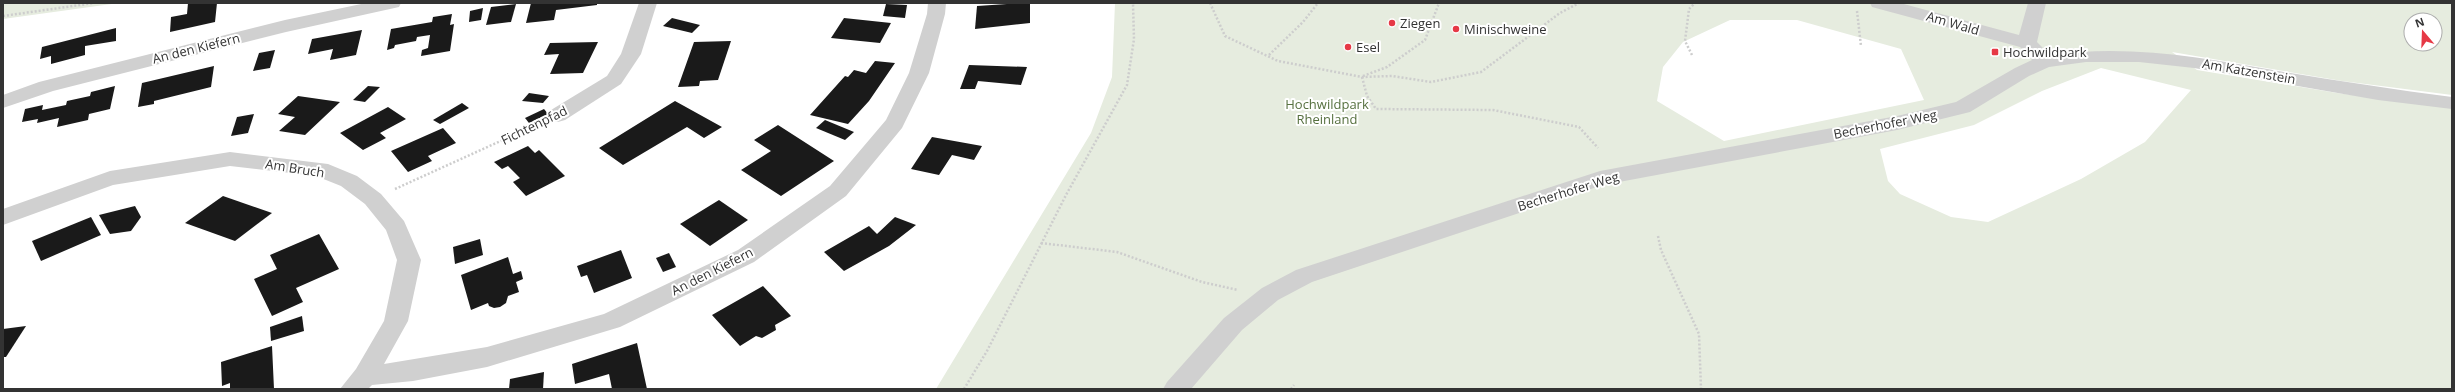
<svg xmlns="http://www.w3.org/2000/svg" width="2455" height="392" font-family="'Open Sans',sans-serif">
  <rect width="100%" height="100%" fill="#fff"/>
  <g fill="#e6ecdf" fill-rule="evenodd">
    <path d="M 3,3 L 119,3 L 3,19 Z"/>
    <path d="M 1115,3 L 2452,3 L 2452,95 L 2342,81 L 2172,52 L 2197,70 L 2337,93 L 2452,108 L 2452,389 L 936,389 L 1091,133 L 1112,77 ZM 1730,20 L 1797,20 L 1901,49 L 1924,100 L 1724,141 L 1657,101 L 1663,67 L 1683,42 ZM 2411,20 L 2435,20 L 2435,44 L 2411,44 ZM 2101,68 L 2191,90 L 2145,142 L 2081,179 L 1988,222 L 1951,217 L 1900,194 L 1888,181 L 1880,149 L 1974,125 L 2042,91 Z"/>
  </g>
  <g fill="#1a1a1a">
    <path d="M 188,3 L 217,3 L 215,22 L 170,32 L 171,17 L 187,14 Z"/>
    <path d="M 531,3 L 597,3 L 597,5 L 556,10 L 554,20 L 526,23 Z"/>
    <path d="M 1023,3 L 1030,3 L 1030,23 L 975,29 L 977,6 Z"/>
    <path d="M 516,4 L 511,22 L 486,25 L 491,7 Z"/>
    <path d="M 886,4 L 907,5 L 905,18 L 883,16 Z"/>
    <path d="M 483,8 L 481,20 L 469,22 L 470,11 Z"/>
    <path d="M 452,14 L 450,25 L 454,24 L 450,51 L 421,56 L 422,50 L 428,48 L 430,35 L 417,37 L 416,41 L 395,45 L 394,48 L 387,50 L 391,29 L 432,22 L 433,17 Z"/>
    <path d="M 672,18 L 700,25 L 692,33 L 663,26 Z"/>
    <path d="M 844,18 L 891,23 L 880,43 L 831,38 Z"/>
    <path d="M 116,28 L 116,41 L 85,46 L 85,55 L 51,64 L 51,56 L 40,59 L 42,47 Z"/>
    <path d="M 362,30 L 356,55 L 330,60 L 333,49 L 308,54 L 312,39 Z"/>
    <path d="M 731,41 L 718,80 L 700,81 L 699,86 L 678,87 L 694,42 Z"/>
    <path d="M 598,42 L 583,73 L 550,74 L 559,54 L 544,55 L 550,43 Z"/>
    <path d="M 275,50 L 270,68 L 253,71 L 259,53 Z"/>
    <path d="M 875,61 L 895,63 L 869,101 L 848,124 L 810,115 L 845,76 L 848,77 L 854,70 L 866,73 Z"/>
    <path d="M 969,65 L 1027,67 L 1021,85 L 978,81 L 975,89 L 960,89 Z"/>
    <path d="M 214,66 L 211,87 L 154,101 L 154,104 L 138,107 L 142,83 Z"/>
    <path d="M 115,86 L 110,109 L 89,114 L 88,120 L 57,127 L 59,118 L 37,123 L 38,119 L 22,122 L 25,109 L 43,105 L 42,110 L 66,105 L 67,101 L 90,96 L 91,92 Z"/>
    <path d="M 368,86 L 380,87 L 365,102 L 353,100 Z"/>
    <path d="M 529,93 L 549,96 L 543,103 L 522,101 Z"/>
    <path d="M 298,96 L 340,102 L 305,135 L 279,131 L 295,117 L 278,114 Z"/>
    <path d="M 675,101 L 722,127 L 704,138 L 687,127 L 623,165 L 599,148 Z"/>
    <path d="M 462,103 L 469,108 L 440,124 L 433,120 Z"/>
    <path d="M 388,107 L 406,119 L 380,133 L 386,138 L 363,150 L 340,133 Z"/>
    <path d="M 544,109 L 548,114 L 529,123 L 525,118 Z"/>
    <path d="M 254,114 L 248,133 L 231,136 L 237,117 Z"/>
    <path d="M 825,120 L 854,132 L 845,140 L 816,128 Z"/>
    <path d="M 778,125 L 834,161 L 781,196 L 741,170 L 771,151 L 754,140 Z"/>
    <path d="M 443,128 L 456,143 L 428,156 L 432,161 L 408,172 L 391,151 Z"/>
    <path d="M 932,137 L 982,146 L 974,160 L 952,155 L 939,175 L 911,169 Z"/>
    <path d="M 528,146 L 535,153 L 539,150 L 565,176 L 526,196 L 513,182 L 520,178 L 508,166 L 502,169 L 494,162 Z"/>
    <path d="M 223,196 L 272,213 L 235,241 L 185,223 Z"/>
    <path d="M 719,200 L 748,220 L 710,246 L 680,224 Z"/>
    <path d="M 135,206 L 141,217 L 131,231 L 110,234 L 99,215 Z"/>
    <path d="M 91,217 L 101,235 L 41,261 L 32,241 Z"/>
    <path d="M 895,217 L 916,225 L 889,246 L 844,271 L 824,252 L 869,226 L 877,234 Z"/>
    <path d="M 319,234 L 339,269 L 296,288 L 303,302 L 272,316 L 254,279 L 277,269 L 270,255 Z"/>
    <path d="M 480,239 L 483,255 L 455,264 L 453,247 Z"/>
    <path d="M 621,250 L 632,278 L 594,293 L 587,275 L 581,277 L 577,266 Z"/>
    <path d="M 669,253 L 676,267 L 663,272 L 656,258 Z"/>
    <path d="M 508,257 L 513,274 L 521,271 L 523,279 L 516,282 L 519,292 L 508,296 L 506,303 L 500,307 L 494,308 L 489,306 L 488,303 L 471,310 L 461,275 Z"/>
    <path d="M 763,286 L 791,316 L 775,325 L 776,330 L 762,338 L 756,336 L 740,346 L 712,315 Z"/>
    <path d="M 302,316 L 304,331 L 271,341 L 270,327 Z"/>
    <path d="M 26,326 L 6,357 L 3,357 L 3,329 Z"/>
    <path d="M 637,343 L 647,389 L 612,389 L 609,374 L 575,384 L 572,364 Z"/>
    <path d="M 272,346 L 274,389 L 230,389 L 230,383 L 222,386 L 221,362 Z"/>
    <path d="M 544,372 L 543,389 L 509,389 L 510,379 Z"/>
  </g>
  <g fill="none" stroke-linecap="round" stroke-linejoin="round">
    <g stroke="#cdcdcd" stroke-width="2.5" stroke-dasharray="2 2" stroke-linecap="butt">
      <path d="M 1210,3 L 1225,36 L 1278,61 L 1362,77 L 1392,76 L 1431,82 L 1481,72 L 1560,13 L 1579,3"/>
      <path d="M 1857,11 L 1861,46"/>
      <path d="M 3,16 L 94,3"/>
      <path d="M 1269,55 L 1303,22 L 1318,3"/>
      <path d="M 1692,55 L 1685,41 L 1689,9 L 1695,3"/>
      <path d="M 1363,76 L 1387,67 L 1425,40 L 1439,3"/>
      <path d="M 1362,77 L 1367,96 L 1376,109 L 1493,110 L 1579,127 L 1598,148"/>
      <path d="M 395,189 L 538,124"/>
      <path d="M 1658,236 L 1661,250 L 1699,334 L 1701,389"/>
      <path d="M 1041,243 L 1117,252 L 1202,282 L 1238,290"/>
      <path d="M 964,389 L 987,351 L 1066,195 L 1127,85 L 1134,39 L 1133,3"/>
      <path d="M 1291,389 L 1294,385"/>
    </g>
    <g fill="#d0d0d0" fill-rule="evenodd">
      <path d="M 366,3 L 401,3 L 399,7 L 286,32 L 53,91 L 3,108 L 3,95 L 39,82 L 285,20 Z"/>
      <path d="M 639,3 L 657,3 L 641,54 L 621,84 L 565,120 L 558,122 L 551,120 L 548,115 L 551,110 L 607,76 L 621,54 Z"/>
      <path d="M 928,3 L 946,3 L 945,14 L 929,73 L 902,128 L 846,196 L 754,262 L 620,327 L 487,367 L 413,381 L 372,385 L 368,389 L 340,389 L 356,369 L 384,321 L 397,260 L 386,230 L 365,204 L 341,186 L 316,176 L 230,166 L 113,185 L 3,225 L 3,209 L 110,171 L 230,152 L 328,164 L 357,176 L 381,194 L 404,221 L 421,260 L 408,321 L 384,364 L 487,347 L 604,314 L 738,250 L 830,186 L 886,120 L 909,73 L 927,14 Z"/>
      <path d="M 1870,3 L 1900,3 L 2019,35 L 2028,3 L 2046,3 L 2037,42 L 2050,55 C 2131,44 2204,58 2284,72 C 2340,81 2396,90 2452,97 L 2452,109 L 2378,100 L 2194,68 L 2139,62 L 2086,62 L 2049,67 L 2029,76 L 1970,112 L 1897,130 L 1603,185 L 1312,282 L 1278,300 L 1242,330 L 1191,389 L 1163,389 L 1167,382 L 1224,318 L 1262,288 L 1296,270 L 1600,171 L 1897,116 L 1956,102 L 2015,68 L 2032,60 L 2020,47 L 1872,7 Z"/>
    </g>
  </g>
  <g fill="#e63946" stroke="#fff" stroke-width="1.5">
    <circle cx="1392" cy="23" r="4"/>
    <circle cx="1456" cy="29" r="4"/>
    <circle cx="1348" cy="47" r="4"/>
    <rect x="1991" y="48" width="8" height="8" rx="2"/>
  </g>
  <g text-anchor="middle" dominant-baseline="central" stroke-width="4" stroke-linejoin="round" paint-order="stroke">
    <g font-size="13" fill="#333" stroke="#fff" text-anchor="start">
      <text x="1400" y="23">Ziegen</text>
      <text x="1464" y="29">Minischweine</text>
      <text x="1356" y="47">Esel</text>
      <text x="2003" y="52">Hochwildpark</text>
    </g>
    <g font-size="13" fill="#333" stroke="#fff">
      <text transform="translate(1953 23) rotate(16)">Am Wald</text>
      <text transform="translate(196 48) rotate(-14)">An den Kiefern</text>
      <text transform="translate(2249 71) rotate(10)">Am Katzenstein</text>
      <text transform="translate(1885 124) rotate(-11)">Becherhofer Weg</text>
      <text transform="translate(534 125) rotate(-26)">Fichtenpfad</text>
      <text transform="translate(295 168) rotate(9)">Am Bruch</text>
      <text transform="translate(1568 191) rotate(-17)">Becherhofer Weg</text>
      <text transform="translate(712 271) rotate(-27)">An den Kiefern</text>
    </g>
    <g font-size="13" fill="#56703f" stroke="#fff">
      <text x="1327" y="104">Hochwildpark<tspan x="1327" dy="15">Rheinland</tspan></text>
    </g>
  </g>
  <rect width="2455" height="392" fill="none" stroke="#333333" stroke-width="8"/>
  <g transform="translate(2423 32) rotate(341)"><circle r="19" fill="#ffffff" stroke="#adadad"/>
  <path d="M0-3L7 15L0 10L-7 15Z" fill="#e63946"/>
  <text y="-6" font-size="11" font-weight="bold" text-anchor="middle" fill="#333333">N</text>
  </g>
</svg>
